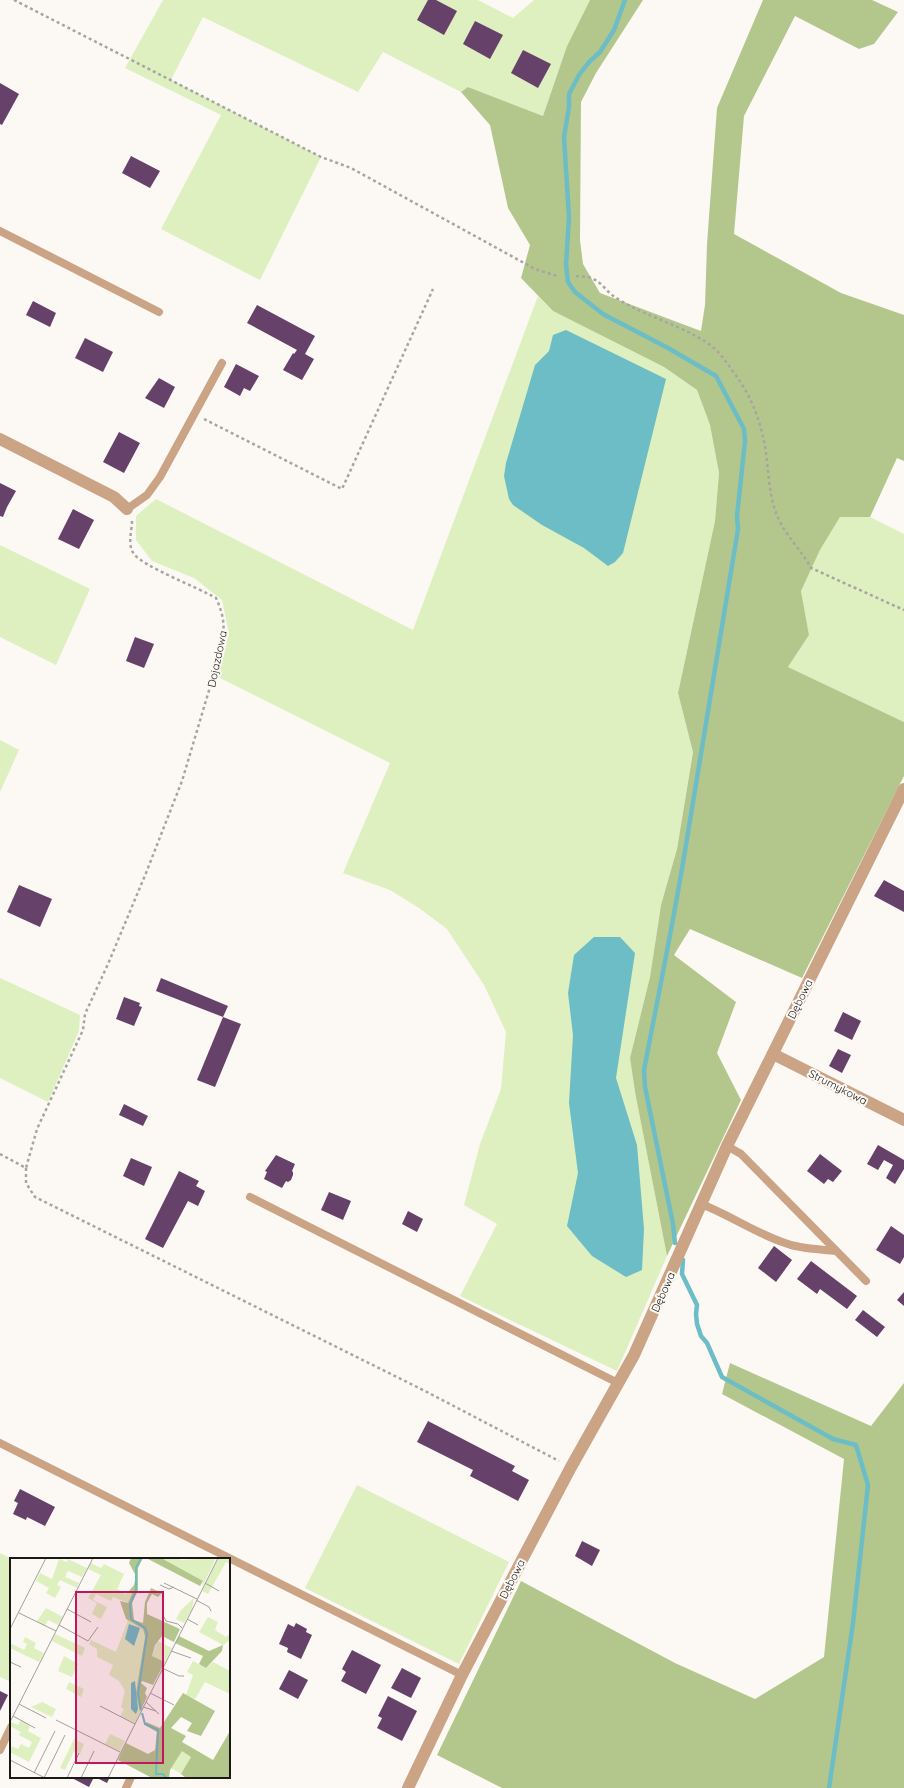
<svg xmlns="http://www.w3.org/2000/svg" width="904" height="1788" font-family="Quicksand,sans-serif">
  <rect width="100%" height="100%" fill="#fcf9f5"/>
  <g fill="#deefc0">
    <path d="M 163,0 L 478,0 L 513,18 L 534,0 L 590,0 L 567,46 L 543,116 L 468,87 L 461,92 L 383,52 L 358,92 L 203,17 L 171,80 L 321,157 L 260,280 L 161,229 L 221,115 L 125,68 Z"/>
    <path d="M 538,296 L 553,311 L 664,367 L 697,390 L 710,425 L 719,473 L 715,521 L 678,693 L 693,751 L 677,849 L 661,905 L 650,977 L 630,1058 L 635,1092 L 667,1256 L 617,1371 L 460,1296 L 497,1224 L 464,1205 L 480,1144 L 501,1089 L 506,1032 L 484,985 L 447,929 L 419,908 L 390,890 L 343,873 L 390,763 L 218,677 L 229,634 L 222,600 L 194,578 L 152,561 L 136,540 L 136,516 L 156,499 L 413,630 Z"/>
    <path d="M 840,517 L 870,517 L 904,534 L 904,722 L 788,667 L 809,635 L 801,591 L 820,550 Z"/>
    <path d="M 0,545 L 90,589 L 56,665 L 0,637 Z"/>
    <path d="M 0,740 L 19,750 L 0,792 Z"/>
    <path d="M 0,978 L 80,1015 L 79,1031 L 48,1102 L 0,1078 Z"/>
    <path d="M 357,1485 L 509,1562 L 459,1664 L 305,1588 Z"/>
    <path d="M 0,1553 L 12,1559 L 11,1682 L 0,1677 Z"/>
  </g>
  <g fill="#b3c78d">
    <path d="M 590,0 L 643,0 L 596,73 L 581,102 L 580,240 L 583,264 L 600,293 L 701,331 L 705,305 L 707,244 L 717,108 L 763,0 L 872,0 L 898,12 L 874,44 L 859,49 L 795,16 L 744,116 L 734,234 L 841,293 L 904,315 L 904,461 L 897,458 L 870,517 L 840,517 L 820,550 L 801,591 L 809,635 L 788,667 L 904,722 L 904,776 L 802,978 L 690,929 L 674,955 L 736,1002 L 717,1053 L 741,1100 L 667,1256 L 635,1092 L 630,1058 L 650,977 L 661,905 L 677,849 L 693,752 L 678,693 L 715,521 L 719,473 L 710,425 L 697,390 L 664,367 L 553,311 L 521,278 L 530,245 L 508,208 L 490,125 L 461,92 L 468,87 L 543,116 L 567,46 Z"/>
    <path d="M 730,1363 L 871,1426 L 904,1383 L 904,1788 L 502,1788 L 437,1755 L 521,1581 L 675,1663 L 755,1699 L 824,1657 L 844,1459 L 722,1394 Z"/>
  </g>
  <g fill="#6cbdc5">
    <path d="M 566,330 L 666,379 L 623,553 L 615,562 L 608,566 L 584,548 L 542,525 L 513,505 L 509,499 L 504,476 L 506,463 L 535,365 L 549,351 L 553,335 Z"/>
    <path d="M 594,937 L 620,937 L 635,953 L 616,1078 L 637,1145 L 644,1229 L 642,1270 L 626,1277 L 592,1256 L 567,1226 L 578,1173 L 569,1103 L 573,1035 L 568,993 L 574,955 Z"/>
  </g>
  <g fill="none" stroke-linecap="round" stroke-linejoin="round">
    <g stroke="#6cbdc5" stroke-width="4.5">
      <path d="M 625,0 L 614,30 L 600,52 L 589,62 L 579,75 L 569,94 L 569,107 L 564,137 L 569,218 L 566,264 L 568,282 L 575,292 L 603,314 L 668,348 L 716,376 L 744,429 L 745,441 L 737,516 L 738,529 C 721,636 703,743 685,851 C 673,924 658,997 644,1070 L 645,1087 L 673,1224 L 675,1243"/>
      <path d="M 683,1260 L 682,1274 L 697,1305 L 696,1314 L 697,1324 L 701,1336 L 707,1343 L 722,1377 L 833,1439 L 856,1445 L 868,1485 L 853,1623 L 829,1788"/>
    </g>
  </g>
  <g fill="#66416a">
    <path d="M 428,0 L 436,0 L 457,11 L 444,35 L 417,20 Z"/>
    <path d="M 475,21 L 503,35 L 490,59 L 463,44 Z"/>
    <path d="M 523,50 L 551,64 L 538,88 L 511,73 Z"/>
    <path d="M 0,83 L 19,94 L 2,125 L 0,124 Z"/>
    <path d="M 131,156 L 160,171 L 150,188 L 122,173 Z"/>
    <path d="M 33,301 L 56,313 L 50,327 L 26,315 Z"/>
    <path d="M 257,305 L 315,336 L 305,354 L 314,359 L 302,380 L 283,370 L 293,353 L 294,354 L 297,350 L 247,323 Z"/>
    <path d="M 85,338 L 113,352 L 103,372 L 75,358 Z"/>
    <path d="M 236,364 L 259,376 L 250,391 L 244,388 L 240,396 L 224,387 Z"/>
    <path d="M 159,378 L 175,387 L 164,408 L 145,398 Z"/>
    <path d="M 119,432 L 140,443 L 124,473 L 103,462 Z"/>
    <path d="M 0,483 L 16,491 L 7,507 L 3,517 L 0,516 Z"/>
    <path d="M 73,509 L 94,520 L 79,549 L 58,539 Z"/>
    <path d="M 135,637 L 154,644 L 144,668 L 126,661 Z"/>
    <path d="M 884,880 L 904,891 L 904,912 L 874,896 Z"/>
    <path d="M 19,885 L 52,899 L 40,927 L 7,912 Z"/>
    <path d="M 161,978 L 228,1006 L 223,1017 L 156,991 Z"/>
    <path d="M 124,997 L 140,1003 L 139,1006 L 142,1007 L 134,1026 L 116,1019 Z"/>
    <path d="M 843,1012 L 861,1021 L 852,1040 L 834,1031 Z"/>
    <path d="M 223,1017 L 241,1024 L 215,1087 L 197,1080 Z"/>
    <path d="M 838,1049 L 851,1055 L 842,1073 L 829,1066 Z"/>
    <path d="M 124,1104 L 148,1116 L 143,1126 L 119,1115 Z"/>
    <path d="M 878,1145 L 904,1160 L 904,1169 L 895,1184 L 886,1178 L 893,1165 L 884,1160 L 878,1170 L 867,1164 Z"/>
    <path d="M 820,1154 L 842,1171 L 833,1182 L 828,1179 L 824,1184 L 807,1171 Z"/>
    <path d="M 276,1155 L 295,1164 L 292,1171 L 293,1172 L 293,1175 L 291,1180 L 288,1182 L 286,1181 L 282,1188 L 264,1179 L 267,1172 L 265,1171 Z"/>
    <path d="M 131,1158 L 152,1167 L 144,1186 L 123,1176 Z"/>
    <path d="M 179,1171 L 199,1181 L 196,1186 L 205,1191 L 198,1206 L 188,1201 L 163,1248 L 145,1239 Z"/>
    <path d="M 329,1192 L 351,1201 L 343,1220 L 321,1210 Z"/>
    <path d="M 408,1211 L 423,1219 L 417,1232 L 402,1224 Z"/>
    <path d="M 891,1226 L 904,1235 L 904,1257 L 900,1264 L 876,1250 Z"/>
    <path d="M 774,1246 L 792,1260 L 776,1282 L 758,1268 Z"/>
    <path d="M 811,1261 L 857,1296 L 847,1309 L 820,1289 L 817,1294 L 797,1279 Z"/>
    <path d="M 904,1292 L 904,1306 L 897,1300 Z"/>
    <path d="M 863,1310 L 885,1327 L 877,1337 L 855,1320 Z"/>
    <path d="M 428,1421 L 515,1466 L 512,1471 L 529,1480 L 518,1501 L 470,1476 L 473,1470 L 417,1442 Z"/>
    <path d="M 20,1489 L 55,1507 L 45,1526 L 27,1517 L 26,1520 L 13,1514 L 18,1503 L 14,1501 Z"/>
    <path d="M 582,1541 L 600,1550 L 592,1566 L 575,1556 Z"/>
    <path d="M 296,1623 L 307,1629 L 306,1632 L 312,1635 L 301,1659 L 287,1652 L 288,1648 L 279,1644 L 288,1624 L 294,1627 Z"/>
    <path d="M 352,1650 L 381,1665 L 366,1694 L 341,1681 L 346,1672 L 342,1669 Z"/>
    <path d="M 402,1668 L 421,1678 L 411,1698 L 391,1688 Z"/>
    <path d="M 289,1670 L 308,1680 L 298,1699 L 279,1689 Z"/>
    <path d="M 0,1691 L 8,1695 L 0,1711 Z"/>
    <path d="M 388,1696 L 417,1711 L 402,1741 L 377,1728 L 382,1718 L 378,1716 Z"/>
    <path d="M 70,1777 L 94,1777 L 89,1787 Z"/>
    <path d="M 95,1777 L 110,1777 L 107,1783 Z"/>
  </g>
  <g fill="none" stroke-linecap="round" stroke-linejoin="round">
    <g stroke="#a7a5a2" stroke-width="2.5" stroke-dasharray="3 3" stroke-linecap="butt">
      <path d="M 14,0 L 321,157 L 351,168 L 535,269 L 557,276"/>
      <path d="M 576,276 C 581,277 587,276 591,278 C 600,281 605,289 612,295 C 619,300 628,305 636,309 C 659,320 695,332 714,348 C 723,356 728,365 735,374 C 752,398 759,417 765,446 C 769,470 768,497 779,520 C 787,537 802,551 811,568 L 904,610"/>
      <path d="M 204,419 L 342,489 L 433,289"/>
      <path d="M 0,1154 L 26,1168 L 37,1129 L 83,1030 L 85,1014 L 108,964 L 146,873 L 182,781 L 221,650 C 225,628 225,618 216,598 C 199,588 142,566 134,554 C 127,545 132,531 132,521"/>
      <path d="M 26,1168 L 26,1183 L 35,1197 L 425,1391 L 559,1461"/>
    </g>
    <g stroke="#cba385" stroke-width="8">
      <path d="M 0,231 L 159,312"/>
      <path d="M 127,509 L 147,495 L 160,477 L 222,363"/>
      <path d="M 727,1146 L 741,1154 L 866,1281"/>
      <path d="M 250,1197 L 618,1383"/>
      <path d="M 701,1204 C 730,1215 755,1233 785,1243 C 800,1249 820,1249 836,1251"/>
      <path d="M 0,1443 L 462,1675"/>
      <path d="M 0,1750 L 11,1727"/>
      <path d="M 126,1788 L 131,1777"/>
    </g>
    <g stroke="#cba385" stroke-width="12">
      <path d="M 0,439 L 114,497 L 127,509"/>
      <path d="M 773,1054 L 904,1120"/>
      <path d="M 408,1788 L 462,1675 L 524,1556 L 571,1467 L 634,1355 L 727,1146 L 904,789"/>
    </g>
  </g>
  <g text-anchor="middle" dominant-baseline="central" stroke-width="4" stroke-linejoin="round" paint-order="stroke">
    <g font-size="11" fill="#1a1918" stroke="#fcf9f5">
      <text transform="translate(217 659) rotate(-78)">Dojazdowa</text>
      <text transform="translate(800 999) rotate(-64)">Dębowa</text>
      <text transform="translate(838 1087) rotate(27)">Strumykowa</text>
      <text transform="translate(663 1292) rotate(-66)">Dębowa</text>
      <text transform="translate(512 1579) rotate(-63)">Dębowa</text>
    </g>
  </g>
  <g transform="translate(10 1558)">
    <rect width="220" height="220" fill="#fcf9f5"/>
    <path d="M 168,0 L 171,2 L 206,0 L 192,29 L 193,23 L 150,1 ZM 208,0 L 220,0 L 220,6 L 216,4 L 198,36 L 192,33 ZM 49,1 L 57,4 L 58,1 L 77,10 L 72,19 L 58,13 L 55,19 L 69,25 L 67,30 L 50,22 L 47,27 L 51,29 L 45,40 L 36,35 L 39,30 L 26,23 L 30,15 L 42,21 ZM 81,5 L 91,10 L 94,6 L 114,16 L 107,31 L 115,36 L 123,33 L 118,45 L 103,39 L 101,43 L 86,36 L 83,42 L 97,49 L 91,61 L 82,56 L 87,45 L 78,40 L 91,17 L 78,11 ZM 184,40 L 182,51 L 174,65 L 166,61 L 171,52 ZM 36,50 L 53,59 L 48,67 L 38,62 L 35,68 L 27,63 ZM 198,59 L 208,64 L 205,72 L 216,79 L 220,76 L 220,82 L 213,87 L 189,74 ZM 118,62 L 133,71 L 135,79 L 128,127 L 130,154 L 125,165 L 110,158 L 114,151 L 111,149 L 115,133 L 109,123 L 99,117 L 103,107 L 87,99 L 87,91 L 79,86 L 81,82 L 106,94 ZM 45,76 L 75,90 L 72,98 L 42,83 ZM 15,79 L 26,85 L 24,90 L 34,95 L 29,104 L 0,90 L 0,85 L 14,92 L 17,86 L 13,84 ZM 147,83 L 162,90 L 155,104 L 142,98 ZM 54,98 L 68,106 L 62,119 L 48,113 ZM 183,103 L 196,110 L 203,104 L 220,113 L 220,136 L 195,124 L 185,141 L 176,137 L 183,117 L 177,114 ZM 59,124 L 74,131 L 71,139 L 56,131 ZM 32,144 L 46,151 L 42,159 L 21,149 ZM 11,162 L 20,168 L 18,173 L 31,180 L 19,204 L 0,194 L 2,188 L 8,191 L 11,186 L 19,190 L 22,184 L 9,177 L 11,174 L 0,168 L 1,164 L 8,167 ZM 100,176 L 115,183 L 110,193 L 95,186 ZM 64,181 L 74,186 L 70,196 L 64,193 L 55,212 L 50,210 ZM 171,192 L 181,199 L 171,216 L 161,210 Z" fill="#deefc0"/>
    <path d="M 121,0 L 133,0 L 128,10 L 128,33 L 122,44 L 124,62 L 133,65 L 135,44 L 141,30 L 152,35 L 148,39 L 142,36 L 137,45 L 137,56 L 170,71 L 164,84 L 152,78 L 145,87 L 142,98 L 155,104 L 143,127 L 132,123 L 131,125 L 137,130 L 135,135 L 137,139 L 130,154 L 126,135 L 135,79 L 133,71 L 116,61 L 110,43 L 118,45 L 123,33 L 119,33 L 124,27 L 126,18 L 119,5 ZM 151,0 L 193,23 L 190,28 L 138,1 ZM 169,78 L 199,93 L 213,87 L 212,93 L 196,110 L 189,106 L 193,98 L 165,85 ZM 173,135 L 205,153 L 191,178 L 177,173 L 182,165 L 171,159 L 161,170 L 176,178 L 172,184 L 203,202 L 220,173 L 220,220 L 176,220 L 171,216 L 181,199 L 172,193 L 160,212 L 159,220 L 142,220 L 108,202 L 116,185 L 138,196 L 145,192 L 147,174 L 135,167 L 136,164 L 150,170 Z" fill="#b3c78d"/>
    <path d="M 119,66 L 130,70 L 124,88 L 115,81 ZM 125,123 L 128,151 L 126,156 L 121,151 L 121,125 Z" fill="#6cbdc5"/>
    <path fill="none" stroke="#6cbdc5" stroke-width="2" d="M 131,152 L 128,136 L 137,76 L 135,70 L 121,61 L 120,47 L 126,33 L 126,10 L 131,0M 132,155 L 135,166 L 148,172 L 146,216 L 153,216 L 156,220"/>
    <path fill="none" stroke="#a29f9d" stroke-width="1" d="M 154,25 L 187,41M 195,25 L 209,33M 150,27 L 159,31 L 164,29M 186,42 L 199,49 L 201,53M 57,51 L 81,64M 9,55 L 46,73M 154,59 L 156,63 L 168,66 L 172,70M 177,61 L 188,67M 49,67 L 78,83 L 88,69M 0,71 L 36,0M 161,93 L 181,100M 0,104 L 11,109M 152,110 L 169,118 L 174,118M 140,135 L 164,147M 136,144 L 149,156M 9,146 L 36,160M 90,148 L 125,166M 133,149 L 146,153M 3,158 L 25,170M 46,162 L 110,194M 0,164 L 83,0M 0,202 L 35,220M 24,215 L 45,173M 34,220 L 55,177M 57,220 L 69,195M 71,220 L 84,193M 98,220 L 208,0"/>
    <path fill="#c2185b" fill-opacity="0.15" stroke="#c2185b" stroke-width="2" d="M 66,34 L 153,34 L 153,205 L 66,205 Z"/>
    <rect width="220" height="220" fill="none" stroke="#1a1918" stroke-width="2"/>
  </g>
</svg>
